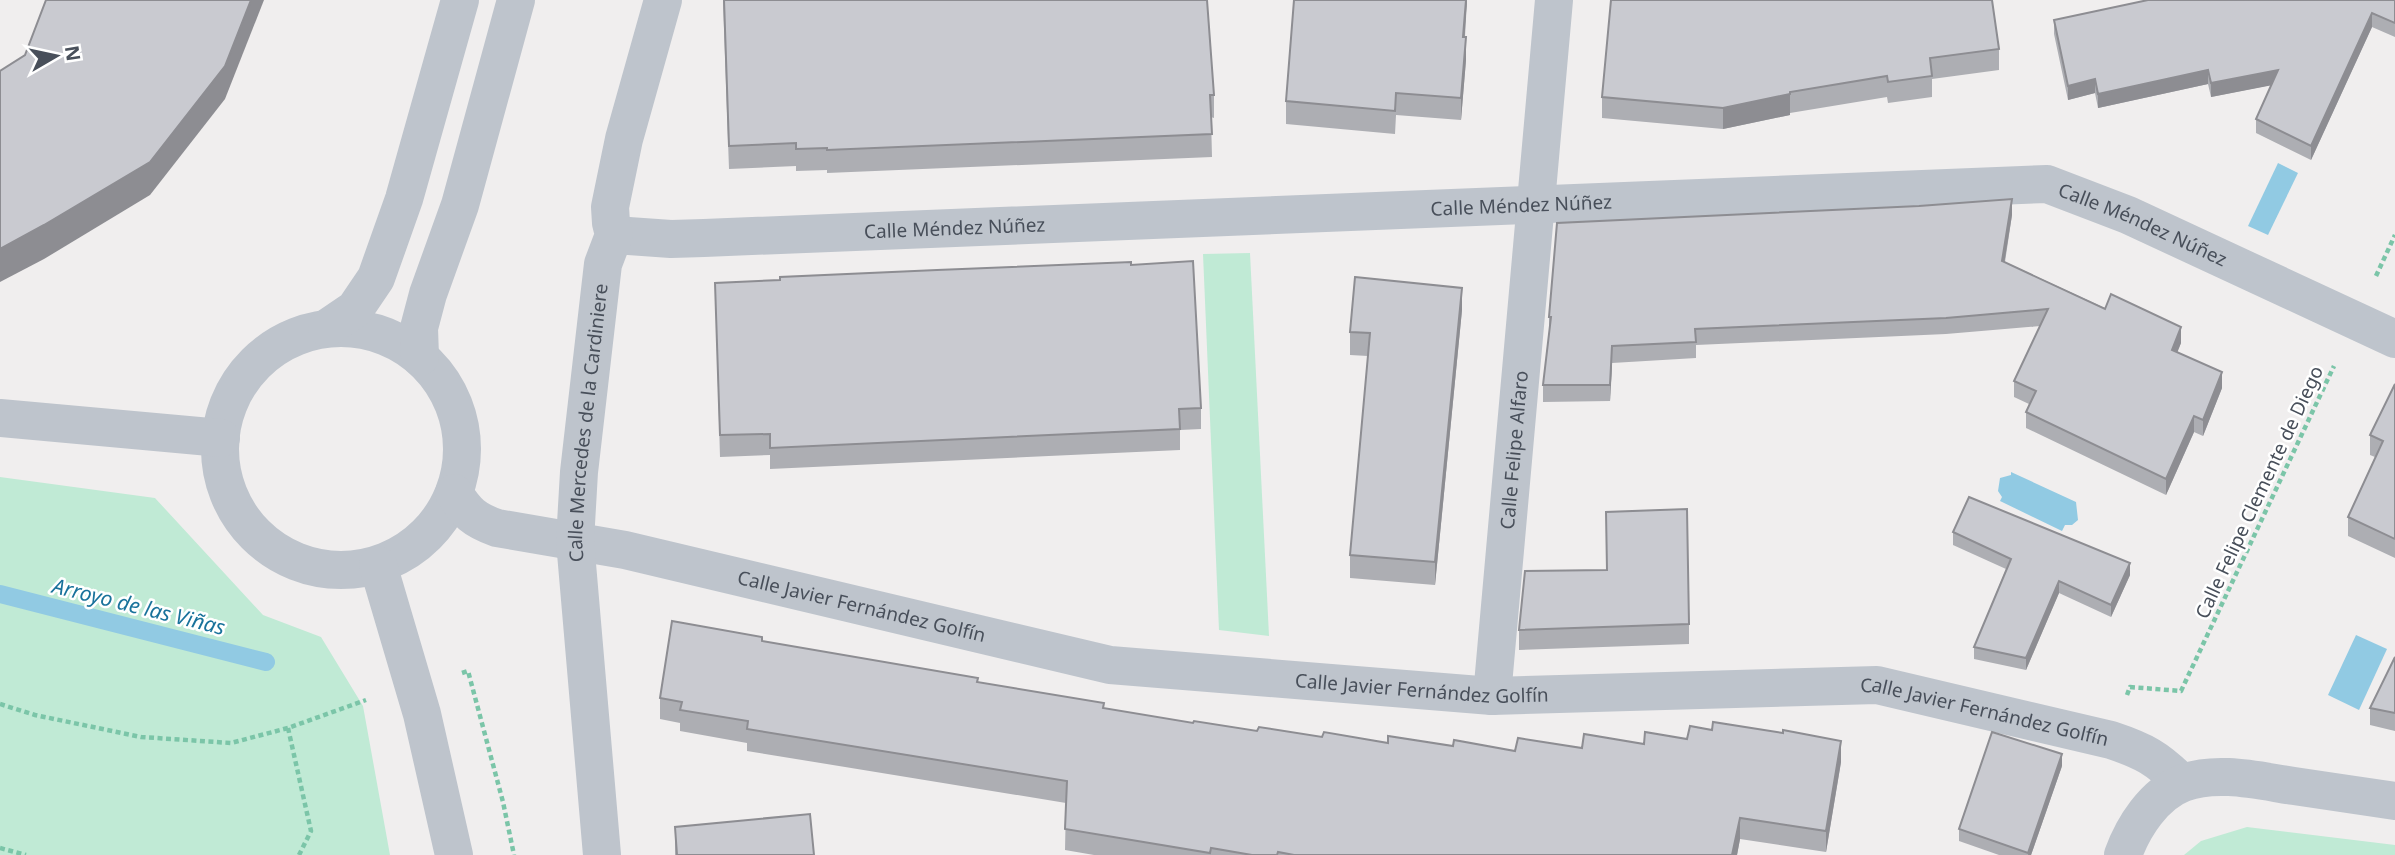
<svg xmlns="http://www.w3.org/2000/svg" width="2395" height="855" font-family="'Noto Sans',sans-serif">
  <rect width="100%" height="100%" fill="#f0eeee"/>
  <g fill="#c0ead5">
    <path d="M 1250,253 L 1269,636 L 1219,630 L 1203,254 Z"/>
    <path d="M 0,477 L 155,498 L 263,615 L 321,637 L 363,706 L 390,855 L 0,855 Z"/>
    <path d="M 2247,827 L 2395,845 L 2395,855 L 2184,855 L 2201,841 Z"/>
  </g>
  <g fill="#91cae3">
    <path d="M 2278,163 L 2298,173 L 2268,235 L 2248,226 Z"/>
    <path d="M 2011,472 L 2076,502 L 2078,520 L 2072,525 L 2065,525 L 2062,531 L 2000,501 L 2002,497 L 1998,491 L 2000,478 L 2011,475 Z"/>
    <path d="M 2356,635 L 2387,649 L 2359,710 L 2328,695 Z"/>
  </g>
  <g fill="none" stroke-linecap="round" stroke-linejoin="round">
    <path stroke="#91cae3" stroke-width="18" d="M 0,594 L 266,662"/>
    <g stroke="#7bc5a8" stroke-width="4.5" stroke-dasharray="5 3.5" stroke-linecap="butt">
      <path d="M 2376,276 L 2395,235"/>
      <path d="M 462,673 L 468,671 L 503,802 L 514,855"/>
      <path d="M 2127,695 L 2130,687 L 2181,691 L 2334,366"/>
      <path d="M 0,704 L 35,715 L 141,737 L 231,743 L 288,728 L 366,700"/>
      <path d="M 288,728 L 311,831 L 299,855"/>
      <path d="M 0,848 L 26,855"/>
    </g>
    <g stroke="#bec4cc" stroke-width="38">
      <path id="s1" d="M 614,235 L 671,239 L 704,238 L 2047,184 L 2128,215 L 2395,339"/>
      <circle cx="341" cy="449" r="121"/>
      <path d="M 327,328 L 355,309 L 376,278 L 404,199 L 460,0"/>
      <path d="M 420,357 L 419,328 L 428,294 L 460,205 L 516,0"/>
      <path d="M 0,418 L 221,438"/>
      <path id="s2" d="M 454,493 C 467,513 474,520 497,528 L 625,550 L 1110,665 L 1492,696 L 1877,685 L 2111,740 C 2144,751 2157,758 2182,783"/>
      <path d="M 378,565 L 422,714 L 454,855"/>
      <path id="s3" d="M 1492,696 L 1554,0"/>
      <path id="s4" d="M 602,855 L 575,541 L 579,472 L 603,264 L 614,235 L 611,223 L 610,207 L 624,139 L 663,0"/>
    </g>
    <path stroke="#bec4cc" stroke-width="38" d="M 2123,855 C 2133,827 2154,794 2183,783 C 2217,770 2260,781 2294,786 C 2328,791 2361,796 2395,801"/>
  </g>
  <g fill="#adaeb3">
    <path d="M 723,0 L 1207,0 L 1214,95 L 1214,118 L 1211,117 L 1212,157 L 827,173 L 827,170 L 796,171 L 796,166 L 729,169 Z"/>
    <path d="M 1294,0 L 1467,0 L 1465,37 L 1466,60 L 1461,120 L 1396,115 L 1395,134 L 1286,124 L 1286,101 Z"/>
    <path d="M 2395,0 L 2395,37 L 2372,27 L 2311,160 L 2256,133 L 2256,119 L 2271,85 L 2211,97 L 2208,84 L 2098,108 L 2095,93 L 2068,100 L 2054,34 L 2054,20 Z"/>
    <path d="M 1999,49 L 1999,70 L 1932,79 L 1932,97 L 1888,103 L 1887,97 L 1790,113 L 1790,115 L 1723,129 L 1602,118 L 1602,97 Z"/>
    <path d="M 2012,215 L 2005,262 L 2181,343 L 2177,352 L 2222,388 L 2203,436 L 2194,432 L 2166,495 L 2026,428 L 2026,412 L 2029,404 L 2014,397 L 2014,381 L 2040,326 L 1946,334 L 1696,345 L 1696,358 L 1612,363 L 1610,401 L 1543,402 L 1543,385 L 1549,333 L 1549,317 Z"/>
    <path d="M 1131,265 L 1201,408 L 1201,429 L 1180,430 L 1180,450 L 770,469 L 770,455 L 720,457 L 715,283 Z"/>
    <path d="M 1462,310 L 1435,585 L 1350,578 L 1350,555 L 1368,356 L 1350,355 L 1350,332 Z"/>
    <path d="M 2395,384 L 2395,558 L 2348,536 L 2348,517 L 2375,457 L 2370,455 L 2370,435 Z"/>
    <path d="M 1953,532 L 2130,575 L 2111,617 L 2059,593 L 2026,670 L 1974,659 L 1974,647 L 2006,569 L 1953,545 Z"/>
    <path d="M 1606,570 L 1689,624 L 1689,644 L 1519,650 L 1519,630 Z"/>
    <path d="M 762,641 L 978,682 L 1104,708 L 1193,723 L 1257,731 L 1388,743 L 1515,751 L 1582,748 L 1644,744 L 1841,762 L 1826,852 L 1740,839 L 1737,855 L 1094,855 L 1065,850 L 1066,803 L 747,751 L 747,743 L 680,731 L 680,723 L 660,719 L 660,698 Z"/>
    <path d="M 2395,657 L 2395,731 L 2370,725 L 2370,708 Z"/>
    <path d="M 2062,766 L 2031,855 L 1999,855 L 1959,841 L 1959,829 Z"/>
    <path d="M 675,827 L 814,855 L 675,855 Z"/>
  </g>
  <g fill="#8d8d92">
    <path d="M 251,0 L 264,0 L 225,99 L 150,195 L 44,259 L 0,282 L 0,249 Z"/>
    <path d="M 1466,0 L 1467,0 L 1463,60 L 1463,37 Z"/>
    <path d="M 2372,13 L 2372,27 L 2311,160 L 2311,146 Z"/>
    <path d="M 1466,37 L 1466,60 L 1461,120 L 1461,98 Z"/>
    <path d="M 2208,70 L 2208,84 L 2098,108 L 2098,94 Z"/>
    <path d="M 2278,70 L 2278,84 L 2211,97 L 2211,83 Z"/>
    <path d="M 2095,79 L 2095,93 L 2068,100 L 2068,86 Z"/>
    <path d="M 1790,94 L 1790,115 L 1723,129 L 1723,108 Z"/>
    <path d="M 2012,199 L 2012,215 L 2002,277 L 2002,261 Z"/>
    <path d="M 1462,288 L 1462,310 L 1435,585 L 1435,562 Z"/>
    <path d="M 2181,327 L 2181,343 L 2172,366 L 2172,350 Z"/>
    <path d="M 1612,346 L 1612,363 L 1610,401 L 1610,385 Z"/>
    <path d="M 2222,372 L 2222,388 L 2203,436 L 2203,420 Z"/>
    <path d="M 2194,416 L 2194,432 L 2166,495 L 2166,479 Z"/>
    <path d="M 2130,563 L 2130,575 L 2111,617 L 2111,605 Z"/>
    <path d="M 2059,581 L 2059,593 L 2026,670 L 2026,658 Z"/>
    <path d="M 1841,741 L 1841,762 L 1826,852 L 1826,831 Z"/>
    <path d="M 2062,754 L 2062,766 L 2031,855 L 2028,855 Z"/>
    <path d="M 1740,818 L 1740,839 L 1737,855 L 1732,855 Z"/>
  </g>
  <g fill="#c9cad0" stroke="#8d8d92" stroke-width="2">
    <path d="M 46,0 L 251,0 L 225,66 L 150,162 L 44,225 L 0,249 L 0,71 L 25,55 Z"/>
    <path d="M 724,0 L 1207,0 L 1214,95 L 1210,95 L 1212,134 L 827,150 L 827,148 L 796,149 L 796,143 L 729,146 Z"/>
    <path d="M 1294,0 L 1466,0 L 1463,37 L 1466,37 L 1461,98 L 1396,93 L 1395,111 L 1286,101 Z"/>
    <path d="M 1611,0 L 1992,0 L 1999,49 L 1930,58 L 1932,76 L 1888,82 L 1887,76 L 1790,92 L 1790,94 L 1723,108 L 1602,97 Z"/>
    <path d="M 2148,0 L 2395,0 L 2395,23 L 2372,13 L 2311,146 L 2256,119 L 2278,70 L 2211,83 L 2208,70 L 2098,94 L 2095,79 L 2068,86 L 2054,20 Z"/>
    <path d="M 2012,199 L 2002,261 L 2105,309 L 2111,294 L 2181,327 L 2172,350 L 2222,372 L 2203,420 L 2194,416 L 2166,479 L 2026,412 L 2036,391 L 2014,381 L 2048,309 L 1946,318 L 1695,329 L 1696,342 L 1612,346 L 1610,385 L 1543,385 L 1551,317 L 1549,317 L 1557,223 L 1919,206 Z"/>
    <path d="M 1193,261 L 1201,408 L 1179,409 L 1180,429 L 770,448 L 770,434 L 720,435 L 715,283 L 780,280 L 780,277 L 937,270 L 1131,262 L 1131,265 Z"/>
    <path d="M 1355,277 L 1462,288 L 1435,562 L 1350,555 L 1370,333 L 1350,332 Z"/>
    <path d="M 2395,384 L 2395,539 L 2348,517 L 2383,441 L 2370,435 Z"/>
    <path d="M 1969,497 L 2130,563 L 2111,605 L 2059,581 L 2026,658 L 1974,647 L 2011,559 L 1953,532 Z"/>
    <path d="M 1687,509 L 1689,624 L 1519,630 L 1525,571 L 1607,570 L 1606,512 Z"/>
    <path d="M 672,621 L 762,637 L 762,641 L 978,678 L 977,682 L 1104,703 L 1103,708 L 1193,723 L 1194,721 L 1257,731 L 1259,727 L 1322,737 L 1324,732 L 1388,743 L 1388,736 L 1453,746 L 1454,740 L 1515,751 L 1518,738 L 1582,748 L 1584,734 L 1644,744 L 1645,732 L 1687,739 L 1690,726 L 1712,730 L 1713,722 L 1783,733 L 1783,730 L 1841,741 L 1826,831 L 1740,818 L 1732,855 L 1294,855 L 1278,852 L 1277,855 L 1252,855 L 1211,848 L 1210,853 L 1065,829 L 1067,781 L 747,729 L 748,721 L 680,710 L 682,702 L 660,698 Z"/>
    <path d="M 2395,657 L 2395,713 L 2370,708 Z"/>
    <path d="M 1992,732 L 2062,754 L 2028,853 L 1959,829 Z"/>
    <path d="M 810,814 L 814,855 L 677,855 L 675,827 Z"/>
  </g>
  <g text-anchor="middle" dominant-baseline="central" stroke-width="5" stroke-linejoin="round" paint-order="stroke">
    <g font-size="19" fill="#484f5a" stroke="#fff">
      <text stroke="none"><textPath href="#s1" startOffset="908">Calle Méndez Núñez</textPath></text>
      <text stroke="none"><textPath href="#s1" startOffset="1538">Calle Méndez Núñez</textPath></text>
      <text stroke="none"><textPath href="#s1" startOffset="341">Calle Méndez Núñez</textPath></text>
      <text stroke="none"><textPath href="#s4" startOffset="434">Calle Mercedes de la Cardiniere</textPath></text>
      <text stroke="none"><textPath href="#s3" startOffset="247">Calle Felipe Alfaro</textPath></text>
      <text transform="translate(2259 492) rotate(-65)">Calle Felipe Clemente de Diego</text>
      <text stroke="none"><textPath href="#s2" startOffset="430">Calle Javier Fernández Golfín</textPath></text>
      <text stroke="none"><textPath href="#s2" startOffset="998">Calle Javier Fernández Golfín</textPath></text>
      <text stroke="none"><textPath href="#s2" startOffset="1564">Calle Javier Fernández Golfín</textPath></text>
    </g>
    <g font-size="21" font-style="italic" fill="#19729b" stroke="#fff">
      <text transform="translate(139 606) rotate(14)">Arroyo de las Viñas</text>
    </g>
  </g>
  <g transform="translate(56 56) rotate(81)" stroke="#ffffff" stroke-width="5" paint-order="stroke">
  <path d="M0-5L12 26L0 18L-12 26Z" fill="#484f5a"/>
  <text y="-10" font-size="19" font-weight="bold" text-anchor="middle" fill="#484f5a">N</text>
  </g>
</svg>
